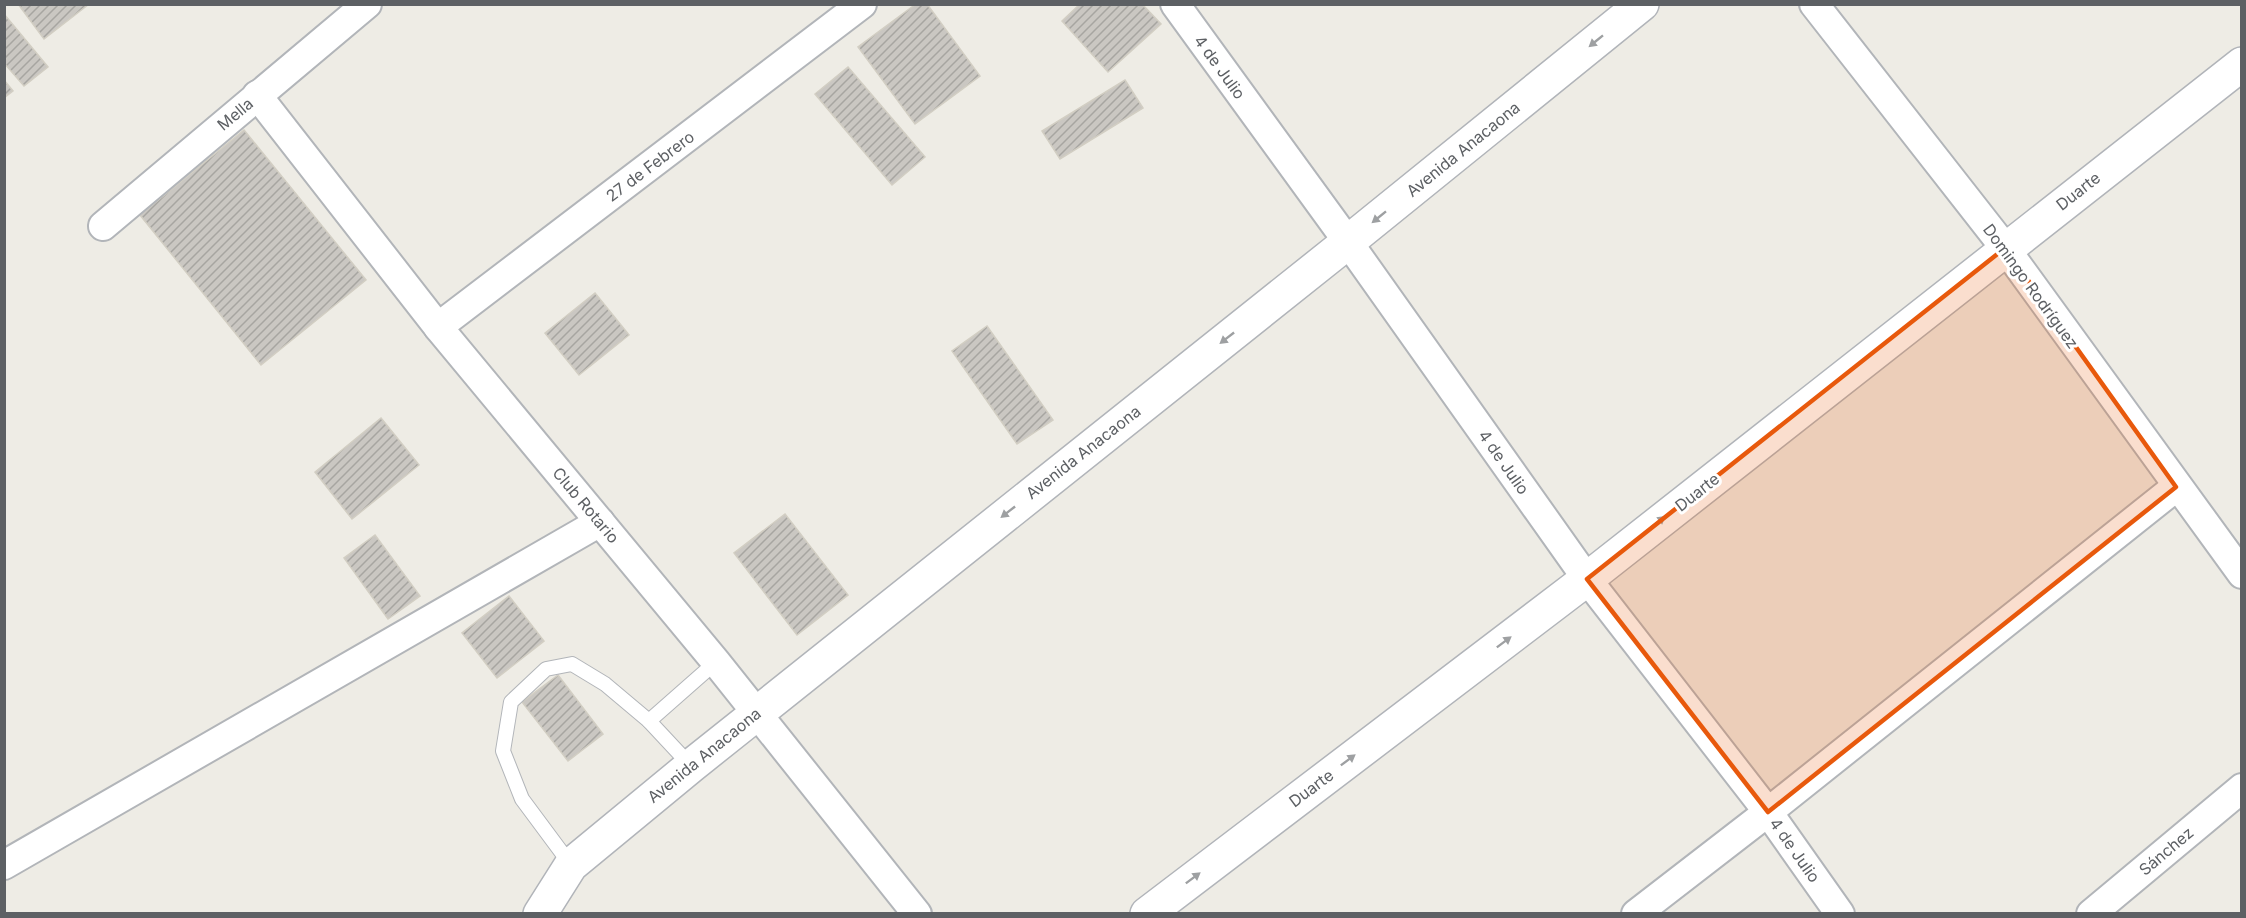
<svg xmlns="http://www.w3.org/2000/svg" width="2246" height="918" font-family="Inter,sans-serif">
  <defs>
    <pattern id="building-hatch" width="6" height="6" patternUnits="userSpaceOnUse" patternTransform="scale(1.5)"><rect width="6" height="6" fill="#cac7c2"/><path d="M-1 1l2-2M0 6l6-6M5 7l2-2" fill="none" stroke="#a7a5a1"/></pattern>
  </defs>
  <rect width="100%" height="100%" fill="#eeece5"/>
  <g fill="url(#building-hatch)" stroke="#d2cec3" stroke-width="1.5">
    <path d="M 18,4 L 89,4 L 44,39 Z"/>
    <path d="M 916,4 L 927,4 L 980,76 L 915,124 L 858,47 Z"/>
    <path d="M 1080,4 L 1142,4 L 1161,24 L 1108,72 L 1062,21 Z"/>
    <path d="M 4,14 L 48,67 L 24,86 L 4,63 Z"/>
    <path d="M 848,67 L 925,157 L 892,185 L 815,94 Z"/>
    <path d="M 4,80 L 13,91 L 4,98 Z"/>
    <path d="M 1125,80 L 1143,108 L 1060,159 L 1042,131 Z"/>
    <path d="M 244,130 L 366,280 L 261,365 L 140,215 Z"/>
    <path d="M 595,293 L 629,335 L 579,375 L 545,333 Z"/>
    <path d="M 987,326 L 1053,420 L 1017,444 L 952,351 Z"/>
    <path d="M 381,418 L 419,465 L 352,519 L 315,472 Z"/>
    <path d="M 785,514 L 848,595 L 797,635 L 734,553 Z"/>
    <path d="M 375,535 L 420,596 L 388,619 L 344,558 Z"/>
    <path d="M 509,596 L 544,641 L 497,678 L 462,633 Z"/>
    <path d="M 558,675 L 603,734 L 568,761 L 522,702 Z"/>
  </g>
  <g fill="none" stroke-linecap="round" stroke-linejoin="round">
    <defs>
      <g id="service">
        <path d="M 649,721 L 716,662"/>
        <path d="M 571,865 L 522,799 L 503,751 L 511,702 L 546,669 L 572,664 L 605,684 L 649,721 L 691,766"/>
      </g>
      <g id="minor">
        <path d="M 1175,4 L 1348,242 L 1587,579 L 1768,812 L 1840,914"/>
        <path d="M 1814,4 L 2005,248 L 2242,574"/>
        <path d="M 257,95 L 438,327 L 716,662 L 917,914"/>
        <path d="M 103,226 L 367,4"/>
        <path d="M 438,327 L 862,4"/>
        <path d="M 4,865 L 600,522"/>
        <path d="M 1636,914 L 1768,812 L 2176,487"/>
        <path d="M 2091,914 L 2242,788"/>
      </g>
      <g id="secondary">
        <path d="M 540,914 L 571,865 L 691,766 L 1348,242 L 1642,4"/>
        <path d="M 1147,914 L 1587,579 L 2242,64"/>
      </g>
    </defs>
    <use href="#service" stroke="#b2b5b9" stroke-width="16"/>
    <use href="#minor" stroke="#b2b5b9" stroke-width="32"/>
    <use href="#secondary" stroke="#b1b4b9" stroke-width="36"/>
    <use href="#service" stroke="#fff" stroke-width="14"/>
    <use href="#minor" stroke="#fff" stroke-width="28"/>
    <use href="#secondary" stroke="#fff" stroke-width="33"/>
  </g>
  <defs><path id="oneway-solid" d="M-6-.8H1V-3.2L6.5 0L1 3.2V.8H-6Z" transform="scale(1.5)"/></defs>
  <g fill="#9ea0a2">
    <use href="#oneway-solid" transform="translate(1596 41) rotate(141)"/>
    <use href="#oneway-solid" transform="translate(1379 217) rotate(141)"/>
    <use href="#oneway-solid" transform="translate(1227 338) rotate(142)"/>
    <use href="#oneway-solid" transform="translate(1008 512) rotate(142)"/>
    <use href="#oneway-solid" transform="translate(1658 522) rotate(-38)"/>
    <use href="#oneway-solid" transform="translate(1504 642) rotate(-37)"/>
    <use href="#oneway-solid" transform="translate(1348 760) rotate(-37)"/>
    <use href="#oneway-solid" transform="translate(1193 878) rotate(-37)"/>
  </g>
  <path fill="#e8590c" fill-opacity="0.2" stroke="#e8590c" stroke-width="4.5" stroke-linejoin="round" d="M 2005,248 L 2176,487 L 1768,812 L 1587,579 Z"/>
  <g text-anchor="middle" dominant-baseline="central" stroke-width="6" stroke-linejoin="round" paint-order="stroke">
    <g font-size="16" fill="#5d6064" stroke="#fff">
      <text transform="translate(1220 67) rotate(54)">4 de Julio</text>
      <text transform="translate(235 114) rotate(-40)">Mella</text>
      <text transform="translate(1463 149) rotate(-39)">Avenida Anacaona</text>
      <text transform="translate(650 166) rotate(-37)">27 de Febrero</text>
      <text transform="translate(2078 191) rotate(-38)">Duarte</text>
      <text transform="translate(2031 286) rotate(54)">Domingo Rodríguez</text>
      <text transform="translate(1083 452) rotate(-38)">Avenida Anacaona</text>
      <text transform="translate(1504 462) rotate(55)">4 de Julio</text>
      <text transform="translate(1697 492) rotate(-38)">Duarte</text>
      <text transform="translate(586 505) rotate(50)">Club Rotario</text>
      <text transform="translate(704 755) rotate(-39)">Avenida Anacaona</text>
      <text transform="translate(1311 788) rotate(-37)">Duarte</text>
      <text transform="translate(1795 850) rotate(55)">4 de Julio</text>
      <text transform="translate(2166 851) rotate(-40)">Sánchez</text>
    </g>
  </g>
  <rect width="2246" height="918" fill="none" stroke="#5d6064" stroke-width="12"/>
</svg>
